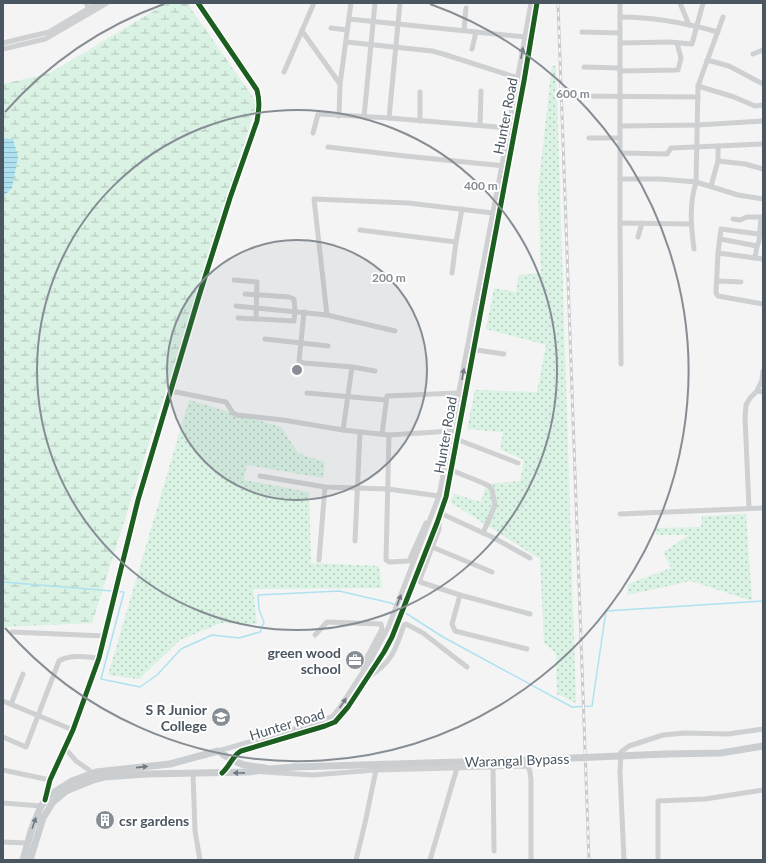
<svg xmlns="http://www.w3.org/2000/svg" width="766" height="863" font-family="Lato,sans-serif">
  <defs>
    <pattern id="grass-dots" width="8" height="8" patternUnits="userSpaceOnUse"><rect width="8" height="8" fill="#d9f2e3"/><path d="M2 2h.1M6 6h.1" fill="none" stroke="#b2c7bb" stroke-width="1.8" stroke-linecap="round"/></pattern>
    <pattern id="wetland-marsh" width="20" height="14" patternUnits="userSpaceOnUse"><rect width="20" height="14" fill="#d9f2e3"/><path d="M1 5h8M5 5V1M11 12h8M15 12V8" fill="none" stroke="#b2c7bb"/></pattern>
    <pattern id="water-rules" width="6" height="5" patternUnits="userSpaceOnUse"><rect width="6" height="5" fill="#aee2f0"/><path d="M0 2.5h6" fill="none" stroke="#90bac6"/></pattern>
  </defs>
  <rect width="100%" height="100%" fill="#f4f4f4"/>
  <g fill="url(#grass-dots)">
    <path d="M 552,66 L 556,66 L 576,703 L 557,694 L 556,653 L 544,643 L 540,559 L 450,502 L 454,494 L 481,502 L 486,484 L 520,481 L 524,460 L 500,449 L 503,432 L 467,429 L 475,390 L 537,392 L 546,345 L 486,329 L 494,288 L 516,292 L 519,275 L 541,273 L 538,190 Z"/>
    <path d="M 189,400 L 281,427 L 298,453 L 325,462 L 323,478 L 247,465 L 244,480 L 309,492 L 311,563 L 379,566 L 382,588 L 253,589 L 257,624 L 221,623 L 180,640 L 139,679 L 108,675 Z"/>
    <path d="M 746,514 L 752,601 L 691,581 L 627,595 L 628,584 L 671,568 L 663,552 L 689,535 L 656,535 L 656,528 L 701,527 L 702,516 Z"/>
  </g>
  <path fill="url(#wetland-marsh)" d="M 167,3 L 187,3 L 257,103 L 92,623 L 3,627 L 3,197 L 12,188 L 13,139 L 3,138 L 3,84 L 50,73 Z"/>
  <path fill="url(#water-rules)" d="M 3,138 L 13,139 L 18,157 L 12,188 L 3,197 Z"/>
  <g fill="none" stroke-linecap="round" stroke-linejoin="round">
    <g stroke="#aee2f0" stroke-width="1.5">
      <path d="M 3,582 L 124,592 L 101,679 L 140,687 L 157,675 L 181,649 L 212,635 L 239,638 L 260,632 L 264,622 L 259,610 L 258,595 L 339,591 L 391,603 L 395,605"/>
      <path d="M 404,612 L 443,637 L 572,707 L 592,706 L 606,611 L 763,601"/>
    </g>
    <g stroke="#ced0d2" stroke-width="5">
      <path d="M 86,3 L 89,9"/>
      <path d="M 620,3 L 620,223 L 621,364"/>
      <path d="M 680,3 L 689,25"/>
      <path d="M 620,17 C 654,17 686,23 718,32"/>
      <path d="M 349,19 L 525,37"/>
      <path d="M 331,28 L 347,30"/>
      <path d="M 464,30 L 466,8"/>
      <path d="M 302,31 L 340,84"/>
      <path d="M 582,32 L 620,33"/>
      <path d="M 346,42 L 432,51 L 443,54 L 518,78"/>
      <path d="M 3,43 L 49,32 L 98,3"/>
      <path d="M 620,43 L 670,42 L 692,44 L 703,3"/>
      <path d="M 3,49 L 45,39 L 107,3"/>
      <path d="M 472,49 L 476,32"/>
      <path d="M 753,54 L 763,50"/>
      <path d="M 707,60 L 729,66 L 763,84"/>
      <path d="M 584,67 L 620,68"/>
      <path d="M 620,71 L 678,70 L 681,58 L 677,43"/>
      <path d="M 284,72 L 314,3"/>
      <path d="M 698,86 L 734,97 L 755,106 L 763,105"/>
      <path d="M 573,96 L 698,97"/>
      <path d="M 339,116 L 340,84 L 351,3"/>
      <path d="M 364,117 L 375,3"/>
      <path d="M 389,118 L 400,3"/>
      <path d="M 420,121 L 420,92"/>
      <path d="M 480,125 L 481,91"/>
      <path d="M 620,126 L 698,125 L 763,121"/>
      <path d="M 313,133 L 318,114 L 320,114 L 389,118 L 509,128"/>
      <path d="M 589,138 L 620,138"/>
      <path d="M 718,146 L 718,161 L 745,164 L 763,169"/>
      <path d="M 328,147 L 405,156 L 505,166"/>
      <path d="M 621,153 L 667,154 L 671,148 L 763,144"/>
      <path d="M 620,179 L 660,179 L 696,182 L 738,195 L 763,199"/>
      <path d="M 711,186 L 718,161"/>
      <path d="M 733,219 L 740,220 L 747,217 L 763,217"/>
      <path d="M 620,223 L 691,224"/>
      <path d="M 360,230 L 456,242 L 462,209"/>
      <path d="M 758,234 L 721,229 L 718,253 L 716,293 L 718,296 L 763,304"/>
      <path d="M 638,237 L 642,223"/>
      <path d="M 720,239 L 757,246"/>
      <path d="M 694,249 C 691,226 689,205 696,182 L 698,86 L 723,17"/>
      <path d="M 718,253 L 763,259"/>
      <path d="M 755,258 L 757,246 L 759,241 L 761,218"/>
      <path d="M 452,273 L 456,242"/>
      <path d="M 234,280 L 257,282 L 256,319"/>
      <path d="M 717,281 L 741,282"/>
      <path d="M 236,306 L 327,315 L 395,331"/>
      <path d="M 304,312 L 299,361 L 304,363 L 352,367 L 343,430"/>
      <path d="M 327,315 L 314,199 L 408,203 L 493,213"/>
      <path d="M 238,318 L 294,321 L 295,311 L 294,299 L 289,297 L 245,294"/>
      <path d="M 265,339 L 328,346"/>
      <path d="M 470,349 L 504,354"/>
      <path d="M 352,367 L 375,371"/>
      <path d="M 171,391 L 226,402 L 233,413 L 237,415 L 283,420 L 343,430 L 389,435 L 452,431"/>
      <path d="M 757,391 L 763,392"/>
      <path d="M 307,393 L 386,400"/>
      <path d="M 382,434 L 387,396 L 459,393"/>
      <path d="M 389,435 L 386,560 L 389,562 L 409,561 L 426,523"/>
      <path d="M 456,439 L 518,463"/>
      <path d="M 451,470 L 483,483 L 489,486 L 492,490 L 495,505 L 483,533"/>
      <path d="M 260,476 L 325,487 L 388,489 L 439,496"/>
      <path d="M 749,508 L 745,417 L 746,405 L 750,398 L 757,391 L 762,380 L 763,371"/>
      <path d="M 440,513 L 492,537 L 530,558"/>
      <path d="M 620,514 L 763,508"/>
      <path d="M 439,518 L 439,529 L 420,579 L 420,582 L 460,595 L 530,614"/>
      <path d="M 355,541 L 360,432"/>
      <path d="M 432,547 L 492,572"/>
      <path d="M 319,560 L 325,487"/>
      <path d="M 460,595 L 452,624 L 455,631 L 527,649"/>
      <path d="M 12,632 L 105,636"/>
      <path d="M 315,635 L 327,622 L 381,624 L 382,629 L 365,661 L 363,669"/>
      <path d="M 370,676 C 393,661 395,650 404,625 L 406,624 L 423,633 L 467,667"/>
      <path d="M 3,701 L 73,730"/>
      <path d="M 11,704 L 23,674"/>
      <path d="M 3,737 L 26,747 L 59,661 C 71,654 86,657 99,658"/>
      <path d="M 65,748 L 76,761 L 89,770 L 91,774"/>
      <path d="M 218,751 L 319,722 L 333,716 L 340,707 L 370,661 L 388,628 L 439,496 L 502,165 L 531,3"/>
      <path d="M 493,766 L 494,851"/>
      <path d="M 3,770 L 50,780"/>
      <path d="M 263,772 L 313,775 L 376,770 L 528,766 L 530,772 L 531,780 L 531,860"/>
      <path d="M 193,773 L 195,831 L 200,860"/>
      <path d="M 222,773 C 230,766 232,756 241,751 L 325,726 L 335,722 L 348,707 L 384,652 L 392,637 L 437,523 L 446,497 L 524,81 L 537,3"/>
      <path d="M 45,800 L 50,780 L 73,730 L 99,658 L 138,500 L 199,296 L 230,198 L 257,121 C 259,109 260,102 257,90 L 198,3"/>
      <path d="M 3,803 L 41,806"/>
      <path d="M 3,842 L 27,843"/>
      <path d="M 356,860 L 365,823 L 376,770"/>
      <path d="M 430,860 L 457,768"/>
      <path d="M 624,860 L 620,772 L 621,752 L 629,746 L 663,735 L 685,733 L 728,734 L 763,729"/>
      <path d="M 658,860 L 658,801 L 705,799 L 763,790"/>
    </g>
    <g stroke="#caced1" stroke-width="7">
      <path d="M 666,754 L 721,753 L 763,746"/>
      <path d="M 23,860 L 32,828 L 41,806 L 50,795 L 72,781 L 96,772 L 170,764 L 218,751 L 232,760 L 244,765 L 265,768"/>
      <path d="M 30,860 L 43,818 L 53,802 L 66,791 L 93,780 L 104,777 L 147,774 L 249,772 L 269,769 L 294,767"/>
    </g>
    <defs>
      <path id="rail" d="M 558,3 L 589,860"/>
    </defs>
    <use href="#rail" stroke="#c9cacc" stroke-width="3"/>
    <use href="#rail" stroke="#fff" stroke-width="1.5" stroke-dasharray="4.5" stroke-linecap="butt"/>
    <path stroke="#caced1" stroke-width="7" d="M 294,767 L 526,760 L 666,754"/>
    <defs>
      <g id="cycleway">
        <path d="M 222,773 C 230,766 232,756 241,751 L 325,726 L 335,722 L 348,707 L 384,652 L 392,637 L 437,523 L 446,497 L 524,81 L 537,3"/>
        <path d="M 45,800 L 50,780 L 73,730 L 99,658 L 138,500 L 199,296 L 230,198 L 257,121 C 259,109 260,102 257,90 L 198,3"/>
      </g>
    </defs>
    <use href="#cycleway" stroke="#fff" stroke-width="8"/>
    <use href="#cycleway" stroke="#1b5e20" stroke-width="5"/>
  </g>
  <defs><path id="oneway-solid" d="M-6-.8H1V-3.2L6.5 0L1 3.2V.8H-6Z"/></defs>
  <g fill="#727b83">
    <use href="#oneway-solid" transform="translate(522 53) rotate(-80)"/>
    <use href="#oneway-solid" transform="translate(463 374) rotate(-79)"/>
    <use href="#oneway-solid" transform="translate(399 600) rotate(-69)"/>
    <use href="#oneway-solid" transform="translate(343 703) rotate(-56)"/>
  </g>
  <g fill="#707a83">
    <use href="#oneway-solid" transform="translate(142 767) rotate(-6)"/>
    <use href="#oneway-solid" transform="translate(239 773) rotate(179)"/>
    <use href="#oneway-solid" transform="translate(34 823) rotate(-71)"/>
  </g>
  <circle cx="297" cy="370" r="130" fill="#868d94" fill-opacity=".12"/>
  <g fill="none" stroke="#868d94" stroke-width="2">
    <circle cx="297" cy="370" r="130"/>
    <circle cx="297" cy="370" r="260"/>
    <path d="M5 112A390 390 0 0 1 164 4M430 4A390 390 0 1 1 5 628"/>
  </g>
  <defs>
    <symbol id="office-disc" viewBox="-11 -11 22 22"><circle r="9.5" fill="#868d94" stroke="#fff"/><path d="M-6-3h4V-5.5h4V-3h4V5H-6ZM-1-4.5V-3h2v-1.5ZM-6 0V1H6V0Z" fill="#fff"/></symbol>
    <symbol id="university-disc" viewBox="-11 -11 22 22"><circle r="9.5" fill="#868d94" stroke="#fff"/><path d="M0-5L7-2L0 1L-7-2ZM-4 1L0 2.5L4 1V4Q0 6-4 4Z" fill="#fff"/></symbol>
    <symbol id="building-disc" viewBox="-11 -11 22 22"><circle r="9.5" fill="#868d94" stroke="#fff"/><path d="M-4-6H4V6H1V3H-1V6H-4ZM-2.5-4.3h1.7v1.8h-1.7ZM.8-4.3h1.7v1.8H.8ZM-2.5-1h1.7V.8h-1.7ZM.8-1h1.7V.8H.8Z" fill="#fff"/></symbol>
  </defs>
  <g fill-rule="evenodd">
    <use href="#office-disc" x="344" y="649" width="22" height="22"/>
    <use href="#university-disc" x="210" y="706" width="22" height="22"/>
    <use href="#building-disc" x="94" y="809" width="22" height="22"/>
  </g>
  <g text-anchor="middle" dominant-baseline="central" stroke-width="4" stroke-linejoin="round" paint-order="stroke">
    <g font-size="14" fill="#4a5661" stroke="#fff">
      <text transform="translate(505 116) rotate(-79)">Hunter Road</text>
      <text transform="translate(445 435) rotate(-80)">Hunter Road</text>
      <text transform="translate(287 724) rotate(-17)">Hunter Road</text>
      <text transform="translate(517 760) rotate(-2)">Warangal Bypass</text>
    </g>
    <g font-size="14" font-weight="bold" fill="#4a5661" stroke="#fff" text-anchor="end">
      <text x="341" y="652">green wood<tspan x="341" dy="16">school</tspan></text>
      <text x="207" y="709">S R Junior<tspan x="207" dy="16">College</tspan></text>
      <text x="119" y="820" text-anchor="start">csr gardens</text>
    </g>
  </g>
  <circle cx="297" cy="370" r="6" fill="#868d94" stroke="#fff" stroke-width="2"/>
  <g font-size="12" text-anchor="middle" font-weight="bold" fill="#868d94" stroke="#fff" stroke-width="4" stroke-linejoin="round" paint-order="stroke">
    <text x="573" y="98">600 m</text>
    <text x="481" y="190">400 m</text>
    <text x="389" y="282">200 m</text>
  </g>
  <rect width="766" height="863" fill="none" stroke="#4a5661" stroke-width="8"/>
</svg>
